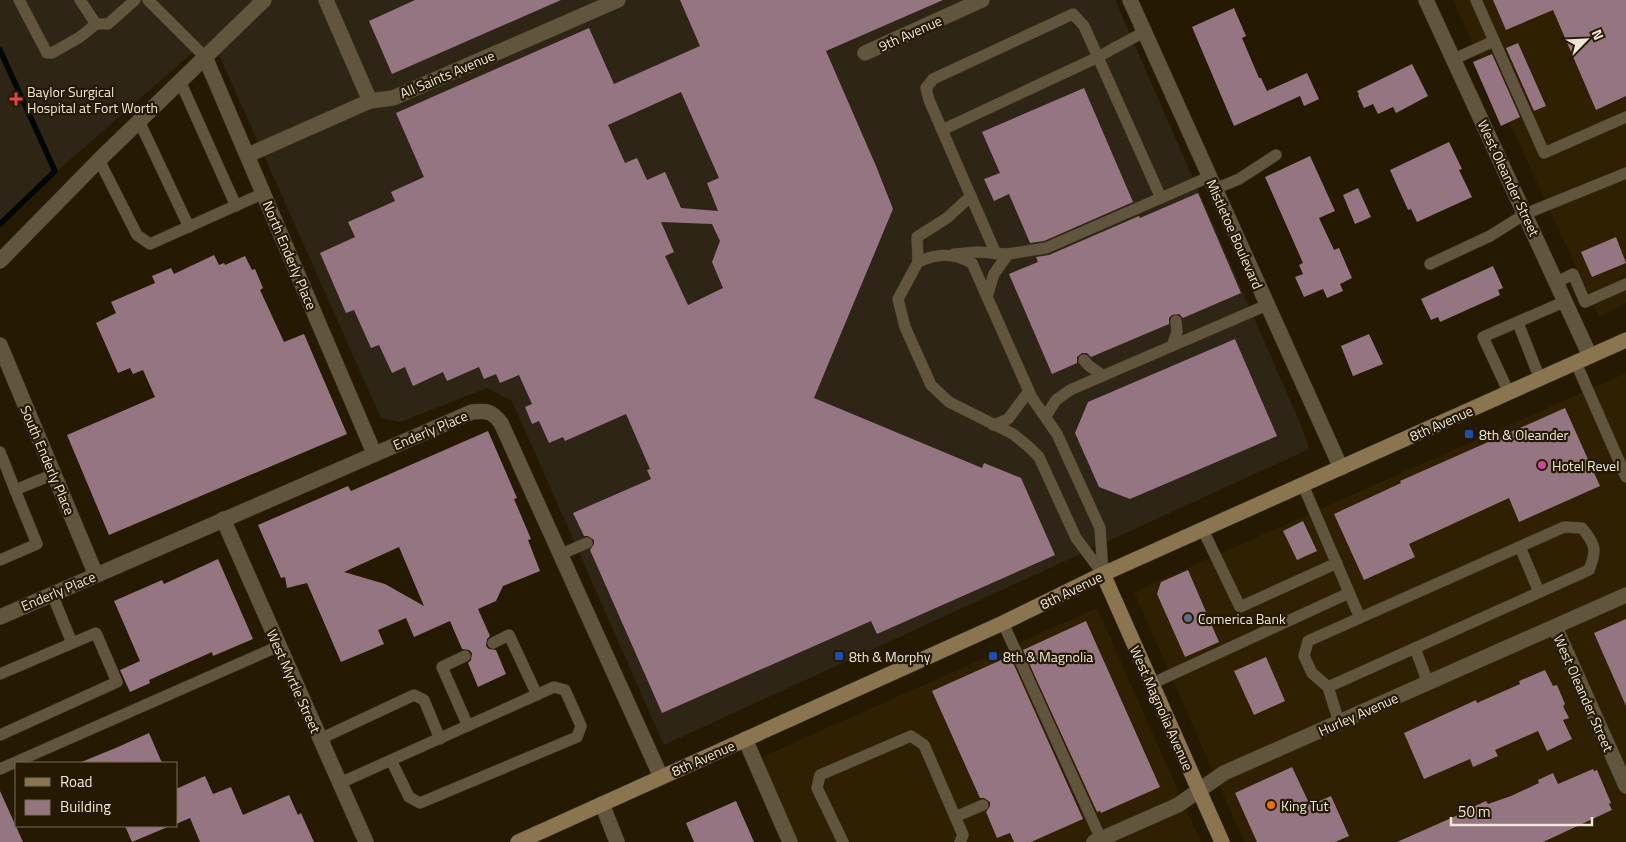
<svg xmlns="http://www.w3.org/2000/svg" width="1626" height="842" font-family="'Titillium Web',sans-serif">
  <rect width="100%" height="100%" fill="#251a01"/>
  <g fill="#2e2000">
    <path d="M 1453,0 L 1626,0 L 1626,303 L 1599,317 Z"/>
    <path d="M 1626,373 L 1626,842 L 1244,842 L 1134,592 Z"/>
    <path d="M 1097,608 L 1201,842 L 791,842 L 755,760 Z"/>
  </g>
  <path fill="#2f2516" d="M 0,0 L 1115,0 L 1303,430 L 1309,449 L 664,745 L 512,401 L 487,388 L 400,422 L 381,418 L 220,57 L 200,46 L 63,166 L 0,226 Z"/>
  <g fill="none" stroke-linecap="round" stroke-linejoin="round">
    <path stroke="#010707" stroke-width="5.5" d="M 0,50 L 55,171 L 0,224"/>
  </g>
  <g fill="#957582" fill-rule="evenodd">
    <path d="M 415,0 L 561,0 L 392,74 L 369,21 Z"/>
    <path d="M 680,0 L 943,0 L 826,51 L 876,166 L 893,209 L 814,398 L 982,468 L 984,463 L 1021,478 L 1055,555 L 877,634 L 871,621 L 662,713 L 590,550 L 594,544 L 594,540 L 588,536 L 584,536 L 573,513 L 651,479 L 647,470 L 650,469 L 626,414 L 565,441 L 563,437 L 549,443 L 539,421 L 532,424 L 525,407 L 532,404 L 519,375 L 500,383 L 496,374 L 484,379 L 479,367 L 447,381 L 443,372 L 413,386 L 405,367 L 392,373 L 379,345 L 371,348 L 354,310 L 346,313 L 320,253 L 355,237 L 348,222 L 395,201 L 391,192 L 424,177 L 396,113 L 589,28 L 614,84 L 700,46 ZM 681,92 L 719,178 L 707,183 L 718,211 L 681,208 L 665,172 L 647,180 L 637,158 L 625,163 L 608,125 ZM 661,222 L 712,224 L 720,241 L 712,262 L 723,288 L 688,305 L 665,256 L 674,252 Z"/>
    <path d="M 1493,0 L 1626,0 L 1626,96 L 1596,110 L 1553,10 L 1506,30 Z"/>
    <path d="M 1234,8 L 1246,36 L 1242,38 L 1259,78 L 1261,78 L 1267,91 L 1307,73 L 1319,99 L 1304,106 L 1300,96 L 1234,126 L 1192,27 Z"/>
    <path d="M 1518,43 L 1546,106 L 1534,111 L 1506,48 Z"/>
    <path d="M 1492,54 L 1520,117 L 1501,126 L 1473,62 Z"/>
    <path d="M 1412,64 L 1428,96 L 1396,113 L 1393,107 L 1378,114 L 1373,104 L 1364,108 L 1358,95 L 1359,94 L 1357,91 Z"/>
    <path d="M 1084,88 L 1133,202 L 1044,241 L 1030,243 L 1009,194 L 994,201 L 984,179 L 1000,173 L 982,132 Z"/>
    <path d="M 1449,142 L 1462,169 L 1459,170 L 1472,197 L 1417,222 L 1411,209 L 1408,210 L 1390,170 Z"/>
    <path d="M 1310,156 L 1335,211 L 1319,218 L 1334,250 L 1339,248 L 1352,278 L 1340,284 L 1343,291 L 1327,298 L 1323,289 L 1304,297 L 1295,277 L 1303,274 L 1299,265 L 1303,263 L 1265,177 Z"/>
    <path d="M 1358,188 L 1371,217 L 1355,224 L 1343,195 Z"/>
    <path d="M 1198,193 L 1241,293 L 1183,318 L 1179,314 L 1172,315 L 1169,318 L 1169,324 L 1091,357 L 1087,353 L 1082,353 L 1077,357 L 1077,363 L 1052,374 L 1009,274 L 1038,262 L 1036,257 L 1049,255 L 1139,216 L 1140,218 Z"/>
    <path d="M 1616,237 L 1626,263 L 1592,277 L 1581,252 Z"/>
    <path d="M 214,255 L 219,265 L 224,263 L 225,265 L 245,256 L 252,270 L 255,269 L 263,288 L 260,290 L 284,342 L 304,334 L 347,434 L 109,535 L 67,435 L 155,397 L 143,370 L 133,374 L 130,368 L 118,373 L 96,323 L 116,313 L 111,302 L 155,283 L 152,276 L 171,268 L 174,274 Z"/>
    <path d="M 1493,266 L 1503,288 L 1498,290 L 1500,295 L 1440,322 L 1438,317 L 1431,320 L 1421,299 Z"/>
    <path d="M 1369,334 L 1383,364 L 1353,376 L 1341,346 Z"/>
    <path d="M 1235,339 L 1277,436 L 1130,499 L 1099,487 L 1075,433 L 1088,402 Z"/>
    <path d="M 1565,408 L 1600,486 L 1519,522 L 1509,498 L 1409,544 L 1415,557 L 1364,580 L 1334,514 L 1401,483 L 1400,481 Z"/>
    <path d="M 488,431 L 517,498 L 514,499 L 531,539 L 528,540 L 540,571 L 503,586 L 496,601 L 478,609 L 490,636 L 487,639 L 486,646 L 489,649 L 496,650 L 506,674 L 478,687 L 468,663 L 471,660 L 472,653 L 469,650 L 462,649 L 450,621 L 414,637 L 406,618 L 378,630 L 384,644 L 341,662 L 307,583 L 287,588 L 285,577 L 281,578 L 258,525 L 348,486 L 351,491 ZM 399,547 L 424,606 L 385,584 L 344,572 Z"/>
    <path d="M 1303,521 L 1317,551 L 1297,560 L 1283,531 Z"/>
    <path d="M 218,559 L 253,639 L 213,656 L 212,652 L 149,680 L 150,683 L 130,692 L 120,670 L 140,661 L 114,601 L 162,580 L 164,584 Z"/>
    <path d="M 1188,570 L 1219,642 L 1185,657 L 1157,594 L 1161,582 Z"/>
    <path d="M 1626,619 L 1626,706 L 1594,633 Z"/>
    <path d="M 1086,621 L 1160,787 L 1101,813 L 1100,811 L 1097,812 L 1023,650 Z"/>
    <path d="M 1010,656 L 1083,819 L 1031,842 L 1014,842 L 1010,833 L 997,838 L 986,812 L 990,806 L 990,802 L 984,798 L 980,798 L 932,691 Z"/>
    <path d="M 1266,657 L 1285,701 L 1254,715 L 1234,671 Z"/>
    <path d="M 1545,670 L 1553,686 L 1557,685 L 1565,704 L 1563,706 L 1569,718 L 1563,720 L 1572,739 L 1547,751 L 1538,731 L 1495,750 L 1498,756 L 1473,767 L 1470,759 L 1424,779 L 1404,733 L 1476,700 L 1477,703 L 1520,684 L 1519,681 Z"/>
    <path d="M 149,733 L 162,763 L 79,763 L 118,747 Z"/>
    <path d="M 1292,767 L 1310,805 L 1331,796 L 1349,836 L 1335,842 L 1257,842 L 1235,793 Z"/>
    <path d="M 1593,769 L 1594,771 L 1597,770 L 1611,803 L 1609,804 L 1612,810 L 1543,842 L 1397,842 L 1458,815 L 1457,814 L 1486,801 L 1488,804 L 1511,796 L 1539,783 L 1538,780 L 1553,773 L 1558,784 Z"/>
    <path d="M 205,776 L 213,794 L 231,787 L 243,815 L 289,795 L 298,815 L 301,813 L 314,842 L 200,842 L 190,818 L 176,824 L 176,789 Z"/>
    <path d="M 0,791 L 23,842 L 0,842 Z"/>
    <path d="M 736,801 L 754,842 L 694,842 L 686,823 Z"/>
    <path d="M 125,826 L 170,826 L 132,842 Z"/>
  </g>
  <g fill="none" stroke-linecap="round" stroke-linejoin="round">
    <defs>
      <g id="lane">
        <path d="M 19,0 L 47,53 L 52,53 L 80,37 L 96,24"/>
        <path d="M 80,0 L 96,24 L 108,24 L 135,0"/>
        <path d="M 148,0 L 205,57"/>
        <path d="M 1476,0 L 1544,153 L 1626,117"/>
        <path d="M 1454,59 L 1494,41"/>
        <path d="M 180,81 L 236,206"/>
        <path d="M 139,121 L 189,227"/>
        <path d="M 942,130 L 929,100 L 926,88 L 933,79 L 1073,14 L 1084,26 L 1161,198"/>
        <path d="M 99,160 L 137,235 L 150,244 L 264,193"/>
        <path d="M 1215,189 L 1239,179 L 1276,155"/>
        <path d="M 971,196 L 947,218 L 917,237 L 918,262 L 898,299 L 905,327 L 931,385 L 949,402 L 1013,434 L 1029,447 L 1039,457 L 1076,538 L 1103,574"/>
        <path d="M 954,254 L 978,252 L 1008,254 L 1046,248 L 1209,177"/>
        <path d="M 996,254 L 942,130 L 1094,59 L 1144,32"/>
        <path d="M 918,262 C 938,253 953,253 972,263 L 1032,398 L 1057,434 L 1100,528 L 1103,574"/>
        <path d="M 1430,264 L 1490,236 L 1525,214 L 1626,173"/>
        <path d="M 1557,282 L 1573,274 L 1585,302 L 1626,284"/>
        <path d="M 987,297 L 994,274 L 1008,254"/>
        <path d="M 1518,323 L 1540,379"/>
        <path d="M 1172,346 L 1177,332 L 1176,321"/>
        <path d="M 1084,360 L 1088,365 L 1103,376"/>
        <path d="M 1576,363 L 1626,477"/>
        <path d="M 1509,393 L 1483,337 L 1566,301"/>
        <path d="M 1046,416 L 1056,400 L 1070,390 L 1267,305"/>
        <path d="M 993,425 L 1008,419 L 1029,391"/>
        <path d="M 0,452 L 15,490"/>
        <path d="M 1303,485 L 1360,618"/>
        <path d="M 1203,530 L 1240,607 L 1337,563"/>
        <path d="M 1520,547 L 1539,592"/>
        <path d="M 561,554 L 587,543"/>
        <path d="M 0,560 L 37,544 L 15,490 L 54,474"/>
        <path d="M 52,594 L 72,643"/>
        <path d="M 1003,623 L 1101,839"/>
        <path d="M 493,643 L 509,635 L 537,695"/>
        <path d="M 1415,648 L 1428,683"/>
        <path d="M 465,656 L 442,667 L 468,726"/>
        <path d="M 0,674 L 96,633 L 117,682 L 0,735"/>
        <path d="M 1151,684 L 1349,593"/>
        <path d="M 1328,687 L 1589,570 C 1597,550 1596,545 1582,528 L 1564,527 L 1308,641 L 1304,656 L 1312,673 L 1328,687 L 1339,722"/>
        <path d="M 320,739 L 414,695 L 424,700 L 440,739"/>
        <path d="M 0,769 L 279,646"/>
        <path d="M 340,783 L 554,687 L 565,690 L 581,726 L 577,737 L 420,803 L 409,797 L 391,760"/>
        <path d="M 955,817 L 983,805"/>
        <path d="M 843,842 L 817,788 L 820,775 L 911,736 L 924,745 L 963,835 L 960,842"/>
      </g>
      <g id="street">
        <path d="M 326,0 L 370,101"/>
        <path d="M 1130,0 L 1341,468"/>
        <path d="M 1426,0 L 1590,356"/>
        <path d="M 865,53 L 982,0"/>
        <path d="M 205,57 L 374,453"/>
        <path d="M 248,155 L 370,101 L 393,98 L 618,0"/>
        <path d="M 0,261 L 99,160 L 264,0"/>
        <path d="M 0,345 L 96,575"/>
        <path d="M 223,519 L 366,842"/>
        <path d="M 0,617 L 472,412 C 487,411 491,410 501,423 L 661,777"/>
        <path d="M 1555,627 L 1626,786"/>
        <path d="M 745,739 L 790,842"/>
        <path d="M 602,804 L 617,842"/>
        <path d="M 1094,842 L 1178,805 L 1224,773 L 1626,595"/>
      </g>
      <g id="secondary">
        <path d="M 1103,574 L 1222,842"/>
        <path d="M 518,842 L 1003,623 L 1103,574 L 1626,340"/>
      </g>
    </defs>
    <use href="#lane" stroke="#41371f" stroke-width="12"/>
    <use href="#street" stroke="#41371f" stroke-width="16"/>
    <use href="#secondary" stroke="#41371f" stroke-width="16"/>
    <use href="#lane" stroke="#62553e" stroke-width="11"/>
    <use href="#street" stroke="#62553e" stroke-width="15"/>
    <use href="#secondary" stroke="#8a7550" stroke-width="15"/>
  </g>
  <path fill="#e0444e" stroke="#251a01" stroke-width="2" d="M13.5 91.5h5v5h5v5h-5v5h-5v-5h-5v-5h5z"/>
  <g fill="#1a4fb4" stroke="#251a01" stroke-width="2">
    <rect x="1464" y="429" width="10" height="10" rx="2.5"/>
    <rect x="834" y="651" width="10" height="10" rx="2.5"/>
    <rect x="988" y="651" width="10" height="10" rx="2.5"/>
  </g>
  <circle fill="#d1479c" stroke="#251a01" stroke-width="2" cx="1542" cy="465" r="5"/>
  <circle fill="#5c6f8a" stroke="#251a01" stroke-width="2" cx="1188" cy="618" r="5"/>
  <circle fill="#e8710a" stroke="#251a01" stroke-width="2" cx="1271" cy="805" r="5"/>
  <g text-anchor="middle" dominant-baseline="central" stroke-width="4.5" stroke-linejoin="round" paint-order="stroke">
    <g font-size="14" fill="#efe8d8" stroke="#251a01">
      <text transform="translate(910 33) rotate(-24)">9th Avenue</text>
      <text transform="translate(447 74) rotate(-23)">All Saints Avenue</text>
      <text transform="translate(1509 178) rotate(65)">West Oleander Street</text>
      <text transform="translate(1235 234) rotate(66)">Mistletoe Boulevard</text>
      <text transform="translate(290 255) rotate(67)">North Enderly Place</text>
      <text transform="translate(1441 423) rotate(-24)">8th Avenue</text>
      <text transform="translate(430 430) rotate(-23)">Enderly Place</text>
      <text transform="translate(48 460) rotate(67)">South Enderly Place</text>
      <text transform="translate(1071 590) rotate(-26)">8th Avenue</text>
      <text transform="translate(58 591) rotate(-23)">Enderly Place</text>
      <text transform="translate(294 681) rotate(66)">West Myrtle Street</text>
      <text transform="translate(1584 693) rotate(66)">West Oleander Street</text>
      <text transform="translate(1162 708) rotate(66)">West Magnolia Avenue</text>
      <text transform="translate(1358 714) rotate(-24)">Hurley Avenue</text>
      <text transform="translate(703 758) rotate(-24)">8th Avenue</text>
    </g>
    <g font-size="14" fill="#efe8d8" stroke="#251a01" text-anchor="start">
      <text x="27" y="91">Baylor Surgical<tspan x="27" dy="16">Hospital at Fort Worth</tspan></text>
      <text x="1479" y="434">8th &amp; Oleander</text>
      <text x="1552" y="465">Hotel Revel</text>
      <text x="1198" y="618">Comerica Bank</text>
      <text x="849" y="656">8th &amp; Morphy</text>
      <text x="1003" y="656">8th &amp; Magnolia</text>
      <text x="1281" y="805">King Tut</text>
    </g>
  </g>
  <rect x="15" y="762" width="162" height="65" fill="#251a01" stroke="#766c57"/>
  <rect x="25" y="778" width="25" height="8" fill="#8a7550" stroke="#766c57"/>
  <text x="60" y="787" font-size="15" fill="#efe8d8">Road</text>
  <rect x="25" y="800" width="25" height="15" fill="#957582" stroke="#766c57"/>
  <text x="60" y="812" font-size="15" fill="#efe8d8">Building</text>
  <g transform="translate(1586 40) rotate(66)" stroke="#251a01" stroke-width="4" paint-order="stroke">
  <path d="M0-4L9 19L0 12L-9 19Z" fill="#efe8d8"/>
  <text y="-8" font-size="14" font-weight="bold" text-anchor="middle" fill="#efe8d8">N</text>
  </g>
  <path d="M1451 817v8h141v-8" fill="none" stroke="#efe8d8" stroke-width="2.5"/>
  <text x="1458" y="817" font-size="15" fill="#efe8d8" stroke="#251a01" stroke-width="4" paint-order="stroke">50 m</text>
</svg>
